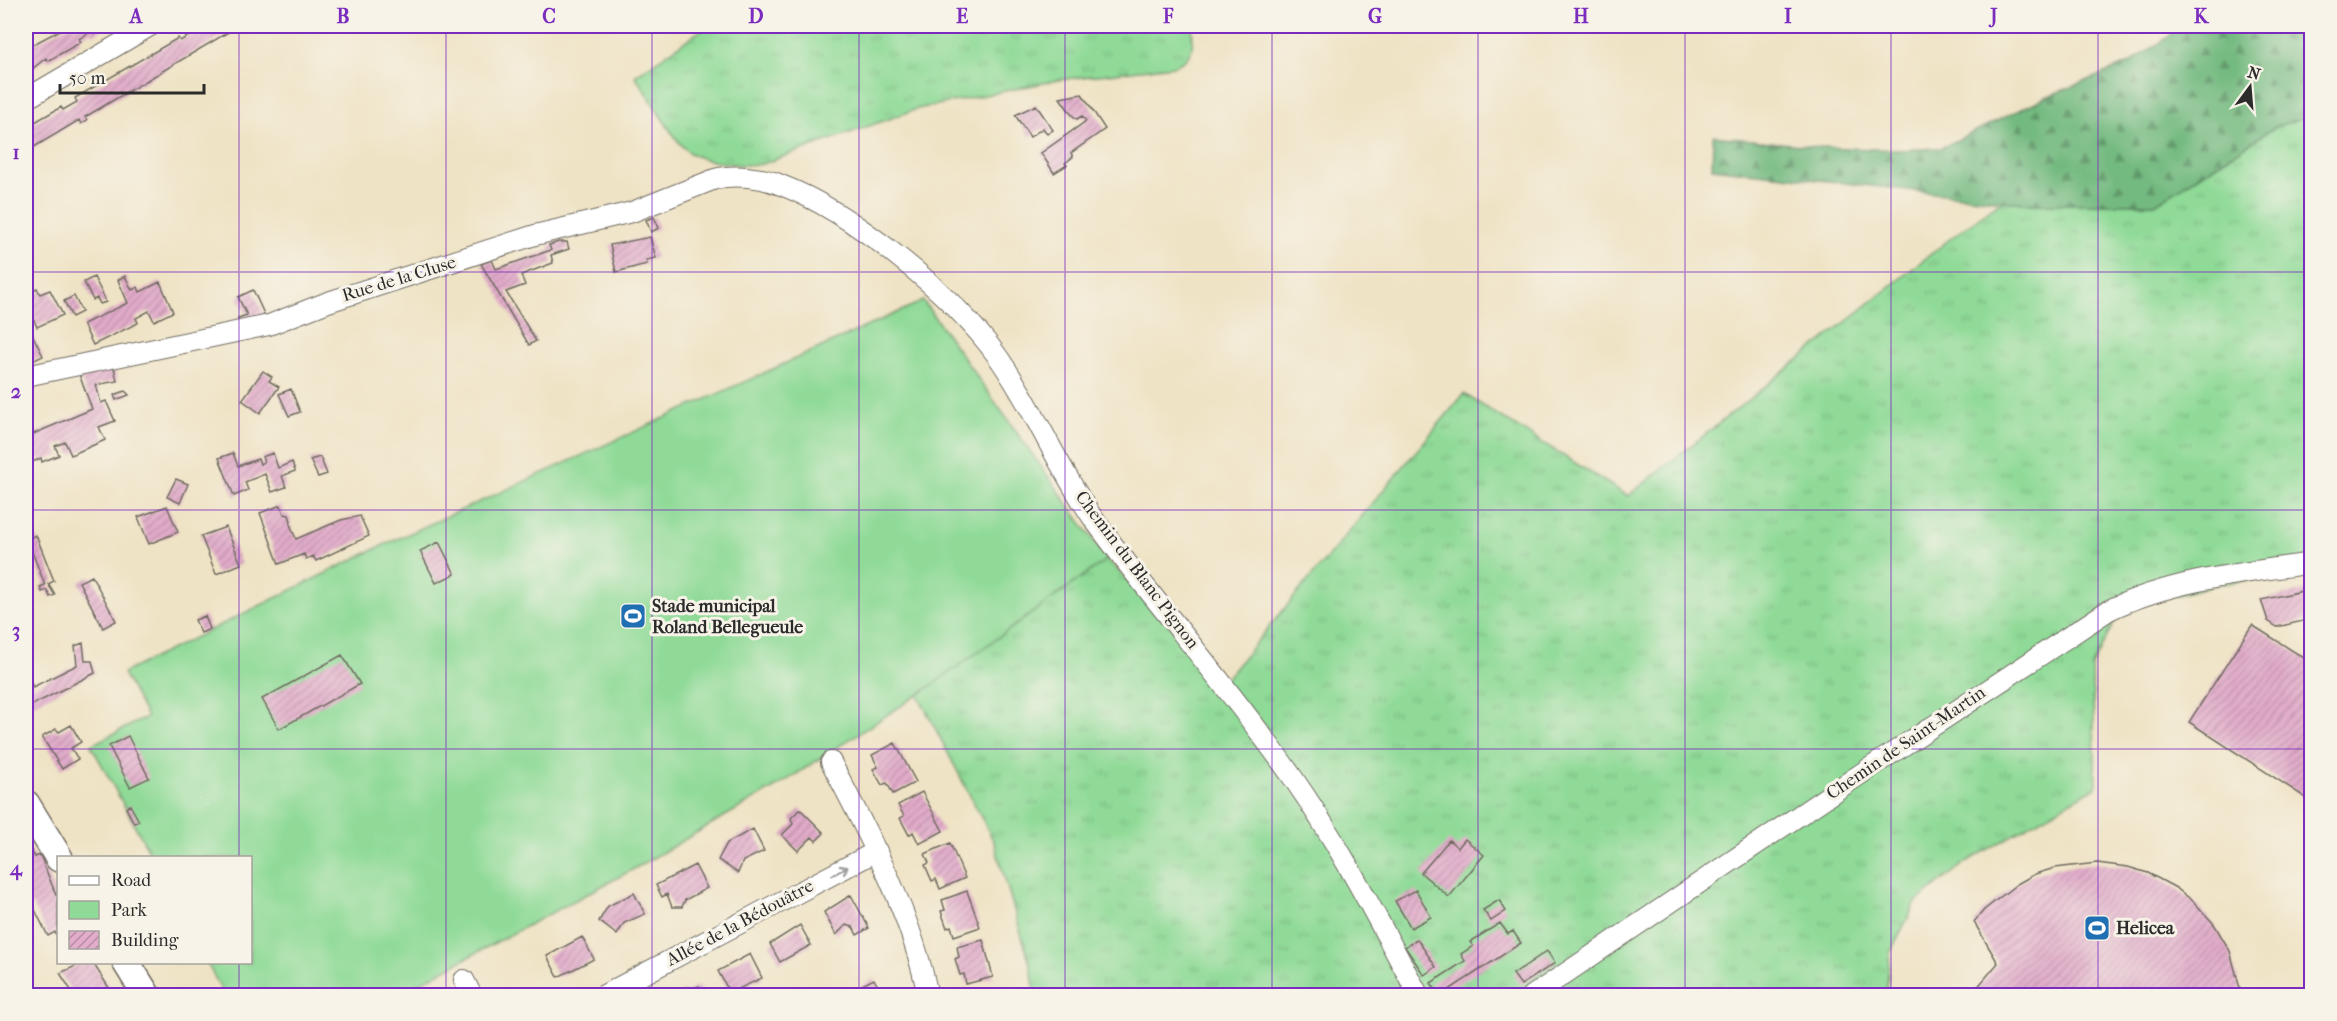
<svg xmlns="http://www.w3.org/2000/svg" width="2337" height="1021" viewBox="0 0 2337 1021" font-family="'IM FELL French Canon',serif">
<defs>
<pattern id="grass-tufts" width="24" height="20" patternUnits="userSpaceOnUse" patternTransform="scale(1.5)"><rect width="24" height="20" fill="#8fda97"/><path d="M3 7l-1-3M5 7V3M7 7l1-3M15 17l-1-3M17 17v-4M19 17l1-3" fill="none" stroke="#7cbb82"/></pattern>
<pattern id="forest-firs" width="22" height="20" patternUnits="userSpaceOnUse" patternTransform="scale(1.5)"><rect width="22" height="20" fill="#73ba80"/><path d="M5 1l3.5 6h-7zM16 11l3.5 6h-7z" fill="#5f9769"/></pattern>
<pattern id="building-hatch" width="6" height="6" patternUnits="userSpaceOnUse" patternTransform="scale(1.5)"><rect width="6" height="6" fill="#e2acca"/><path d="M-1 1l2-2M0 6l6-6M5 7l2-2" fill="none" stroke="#b78ca4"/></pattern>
</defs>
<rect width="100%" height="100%" fill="#f7f3e8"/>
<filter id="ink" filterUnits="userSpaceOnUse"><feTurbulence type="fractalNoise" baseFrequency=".0167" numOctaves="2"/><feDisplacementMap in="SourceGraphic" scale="12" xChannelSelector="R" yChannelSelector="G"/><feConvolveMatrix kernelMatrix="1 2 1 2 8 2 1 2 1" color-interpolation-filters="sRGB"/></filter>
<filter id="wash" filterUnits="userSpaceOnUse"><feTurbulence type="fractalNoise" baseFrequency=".008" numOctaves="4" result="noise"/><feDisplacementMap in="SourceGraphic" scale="24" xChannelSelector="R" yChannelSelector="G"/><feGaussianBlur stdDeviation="1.35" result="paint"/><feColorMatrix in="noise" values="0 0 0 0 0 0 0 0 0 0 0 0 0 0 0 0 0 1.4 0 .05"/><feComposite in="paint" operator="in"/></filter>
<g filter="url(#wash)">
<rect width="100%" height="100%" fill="#efe3c5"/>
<path fill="url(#grass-tufts)" stroke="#5d8261" stroke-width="1.5" d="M707,26h485c2,19 2,33 -19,40l-115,14 -141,29 -155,55c-17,3 -65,-2 -77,-15 -17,-17 -35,-52 -50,-73z
M2301,118l10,7v446l-97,14 -69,19 -29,15 -24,47 4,121 -130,75 -50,40 -26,51 -4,42h-851l-4,-28 -37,-125 -76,-147 189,-136 74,78 38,50 245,-293 164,102 328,-262 47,-34 29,4h123l120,-77z"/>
<path fill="url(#forest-firs)" stroke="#4f7256" stroke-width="1.5" d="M2184,26h125l3,2 -1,97 -10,-7 -26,9 -120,77h-123l-320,-36 1,-32 107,11 80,3 41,-2 105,-51 84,-34z"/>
<path fill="#8fda97" stroke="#5d8261" stroke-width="1.5" d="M923,301l184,258 -189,136 -137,89 -149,86 -235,125h-173l-17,-32 43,-1v-104l-98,-1 -61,-112 56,-28 -24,-44 252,-124z"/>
<g id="blocks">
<path fill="url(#building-hatch)" d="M68,26h41l-15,8 -2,-3 -7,4 -6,4 2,3 -33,19 -2,-3 -20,16v-26z
M198,26l39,1 -152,90 2,3 -6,4 -2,-4 -53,32v-25l35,-20 2,3 14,-8 -2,-4 103,-60 2,3 14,-8 -3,-4z
M1082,94l23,35 -34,24 2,4 -8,6 2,2 -13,8 -13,-20 45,-32 -4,-5 -5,3 -5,-4 -12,-17z
M1036,105l17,25 -6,4 -4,-6 -13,9 -15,-22z
M654,217l5,11 -8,4 -5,-12z
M650,237l6,21 -10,2 1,4 -31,8 -6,-27z
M559,242h8l2,7 -18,6 2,8 -32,12 4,10 -19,7 30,49 -7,4 -48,-81 11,-4 4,9 55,-19 -2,-5z
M125,276l7,14 6,-3 2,5 20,-10 13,30 -19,9 -5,-10 -13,7 2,5 -45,22 -10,-21 45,-21 -10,-23z
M94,277l9,18 3,7 -6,2 -3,-6 -4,2 -9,-18z
M37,288l3,6 10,-4 13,25 -26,12 -11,-24v-9z
M253,290l12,26 -25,6 -2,-4 9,-3 -9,-18z
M74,296l8,16 -10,5 -8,-16z
M32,334l11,22 -17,8v-27z
M114,367l3,14 -21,4 5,18 5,-2 9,20 -16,6 6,13 -34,15 -6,-13 -10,4 4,9 -17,7 -1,-4 -15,7v-28l66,-28 -13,-35z
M263,371l9,6 -3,4 10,6 -19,26 -18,-13z
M291,389l9,23 -11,4 -10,-22z
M125,391l4,4 -13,5 -2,-5z
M233,453l5,13 20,-7 2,5 4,-2 -2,-5 11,-4 5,15 14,-6 3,9 -13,5 4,11 -14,5 -7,-18 -20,8 3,8 -14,6 -15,-38z
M320,457l7,17 -9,3 -8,-17z
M176,479l12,5 -8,19 -13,-6z
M281,505l3,9 5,1 2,6 -1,3 6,15 45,-19 19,-4 9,20 -53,25 -3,-5 -7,3 -2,-5 -25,10 -19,-51z
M167,506l11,26 -29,12 -11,-27z
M226,527l15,37 -25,10 -15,-38z
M36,535l18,46 -6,3 7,11 -5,2 -3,-7 -5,2 -2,-5 5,-2 -18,-46z
M439,542l16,32 -19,9 -16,-32z
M92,576l24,45 -13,7 -24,-46z
M2312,589v30l-35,8 -9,-6 -7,-21z
M205,616l5,13 -9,4 -6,-13z
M2252,625l60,38v127l-6,8 -117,-76z
M83,643l2,18h7l3,12 -65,33 2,5 -6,3v-32l4,-2 3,7 44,-22 -2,-19z
M342,655l18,29 -81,45 -17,-30z
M71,725l10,17 -10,6 7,11 -16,10 -20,-32 14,-8 3,3z
M128,736l21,42 -19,9 -21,-41z
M895,743l21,39 -23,12 -6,-11 -5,2 -9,-16 5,-2 -6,-12z
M922,792l21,39 -24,13 -6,-12 -4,3 -9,-17 4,-2 -6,-11z
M130,805l9,16 -5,2 -8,-15z
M800,809l24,24 -8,8 -4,-4 -14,14 -16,-16 11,-11 -2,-6z
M753,829l11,22 -21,10 -5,12 -20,-13 9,-17z
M1465,839l19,16 -35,42 -28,-24 28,-33 9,8z
M26,843l9,14 5,-2 16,40 2,-1v40l-2,1 -1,-3 -7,4 -16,-32 -6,3v-11l2,-1 -2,-7z
M950,843l15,35 -25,11 -4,-10 -4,2 -7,-16 4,-2 -4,-9z
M2097,863l31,4 20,6 28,15 17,13 21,23 16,27 12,45h-272l28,-33 -24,-41 10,-12 33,-26 18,-10 20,-6z
M695,865l12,23 -22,12 -3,7h-10l-5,-13 -5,3 -6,-12z
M1416,890l15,27 -20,11 -16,-27z
M967,891l13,36 -26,9 -3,-10 -4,2 -6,-17 4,-1 -3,-10z
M634,893l11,21 -21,9 -7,12 -18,-14 9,-15z
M851,895l18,33 -12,7 -4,-8 -7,-2 -10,10 -12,-23z
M1499,900l7,11 -15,10 -8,-11z
M1500,923l8,11 5,-3 8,12 -81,53 -9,-13 34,-22 -4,-7 12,-8 -3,-4z
M800,925l11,20 -31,17 -10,-18z
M582,937l12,22 -36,18 -11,-21z
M1417,939l19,28 -12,8 -19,-28z
M983,940l10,37 -27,7 -2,-10 -4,1 -5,-16 4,-2 -2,-10z
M1547,951l8,12 -34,22 -8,-11z
M750,954l12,24 -32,15 -12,-22z
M74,963h19l20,31 -39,1 -14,-22 16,-7z
M874,979l9,17h-33l11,-7 1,-4z
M699,986l5,10h-28l7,-5 1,2z"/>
</g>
</g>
<g filter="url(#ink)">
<use href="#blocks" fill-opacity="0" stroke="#706b61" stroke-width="1.5"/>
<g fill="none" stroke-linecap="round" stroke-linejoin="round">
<defs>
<path id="street" d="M26,99l124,-73
M26,376l243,-51 59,-23 207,-67 97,-23 83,-33c19,-5 47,-2 66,6 71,27 173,110 217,172 37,52 60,112 97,164 64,87 136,168 198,257 48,69 86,144 126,218
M831,762c39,76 80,149 97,234
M464,980l8,16
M602,996l275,-145
M1532,996l333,-225 244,-161c63,-30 134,-37 203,-47"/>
<path id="secondary" d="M26,804l33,54
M126,962l21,34"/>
</defs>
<use href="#street" stroke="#706b61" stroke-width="22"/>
<use href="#secondary" stroke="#706b61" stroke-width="30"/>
<use href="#street" stroke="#fff" stroke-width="20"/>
<use href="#secondary" stroke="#fff" stroke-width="27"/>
</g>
<defs><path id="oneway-shaft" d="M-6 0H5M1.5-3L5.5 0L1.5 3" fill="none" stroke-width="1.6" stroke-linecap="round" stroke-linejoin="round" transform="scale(1.5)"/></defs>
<use stroke="#a0a0a0" href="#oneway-shaft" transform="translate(840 871) rotate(-28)"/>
</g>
<path fill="none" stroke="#7b2cbf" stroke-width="1.5" stroke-opacity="0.55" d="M239,26v832M446,26v970M652,26v970M859,26v970M1065,26v970M1272,26v970M1478,26v970M1685,26v970M1891,26v970M2098,26v970M26,272h2286M26,510h2286M26,749h2286M239,962v34"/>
<defs>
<symbol id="stadium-square" viewBox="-11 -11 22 22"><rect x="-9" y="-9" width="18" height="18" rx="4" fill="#1f6fb2" stroke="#f7f3e8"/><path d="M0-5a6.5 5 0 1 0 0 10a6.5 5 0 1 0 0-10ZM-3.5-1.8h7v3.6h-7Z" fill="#fff"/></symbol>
</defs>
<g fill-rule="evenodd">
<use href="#stadium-square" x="618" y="601" width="30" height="30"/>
<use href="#stadium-square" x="2082" y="913" width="30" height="30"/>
</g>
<g text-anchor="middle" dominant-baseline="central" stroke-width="6" stroke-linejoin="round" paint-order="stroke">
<g font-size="18" fill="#2b2b2b" stroke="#f7f3e8">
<text transform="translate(399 279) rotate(-17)">Rue de la Cluse</text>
<text transform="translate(1137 570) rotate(53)">Chemin du Blanc Pignon</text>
<text transform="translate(1906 743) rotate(-34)">Chemin de Saint-Martin</text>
<text transform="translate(740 923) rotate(-28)">Allée de la Bédouâtre</text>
</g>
<g font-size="18" font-weight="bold" fill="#2b2b2b" stroke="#f7f3e8" text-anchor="start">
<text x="652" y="606">Stade municipal<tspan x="652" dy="21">Roland Bellegueule</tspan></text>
<text x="2116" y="928">Helicea</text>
</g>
</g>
<rect width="2337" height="1021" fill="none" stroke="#f7f3e8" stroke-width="66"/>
<rect x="57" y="856" width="195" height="108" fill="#f7f3e8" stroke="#a5a39c" stroke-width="1.5"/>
<rect x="69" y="876" width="30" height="9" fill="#ffffff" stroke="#a5a39c" stroke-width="1.5"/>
<text x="111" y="886" font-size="18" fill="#2b2b2b">Road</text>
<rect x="69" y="901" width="30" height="18" fill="#8fda97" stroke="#a5a39c" stroke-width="1.5"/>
<text x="111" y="916" font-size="18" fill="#2b2b2b">Park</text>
<rect x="69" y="931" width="30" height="18" fill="url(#building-hatch)" stroke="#a5a39c" stroke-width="1.5"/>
<text x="111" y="946" font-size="18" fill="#2b2b2b">Building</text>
<g transform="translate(2250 87) rotate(16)" stroke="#f7f3e8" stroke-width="4.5" paint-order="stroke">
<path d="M0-4.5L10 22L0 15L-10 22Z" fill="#2b2b2b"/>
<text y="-9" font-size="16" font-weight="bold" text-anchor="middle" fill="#2b2b2b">N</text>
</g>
<path d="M60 84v9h144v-9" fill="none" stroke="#2b2b2b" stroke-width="3"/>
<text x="69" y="84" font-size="18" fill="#2b2b2b" stroke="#f7f3e8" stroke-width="4.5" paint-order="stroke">50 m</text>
<rect x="33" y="33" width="2271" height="955" fill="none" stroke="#7b2cbf" stroke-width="2"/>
<g font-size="20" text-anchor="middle" font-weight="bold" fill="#7b2cbf">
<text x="136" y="23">A</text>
<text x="343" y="23">B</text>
<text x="549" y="23">C</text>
<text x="756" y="23">D</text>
<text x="962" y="23">E</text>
<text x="1168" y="23">F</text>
<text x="1375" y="23">G</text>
<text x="1581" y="23">H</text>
<text x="1788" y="23">I</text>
<text x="1994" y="23">J</text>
<text x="2201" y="23">K</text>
<text x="16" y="159">1</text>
<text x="16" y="398">2</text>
<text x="16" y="637">3</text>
<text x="16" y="875">4</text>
</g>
</svg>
